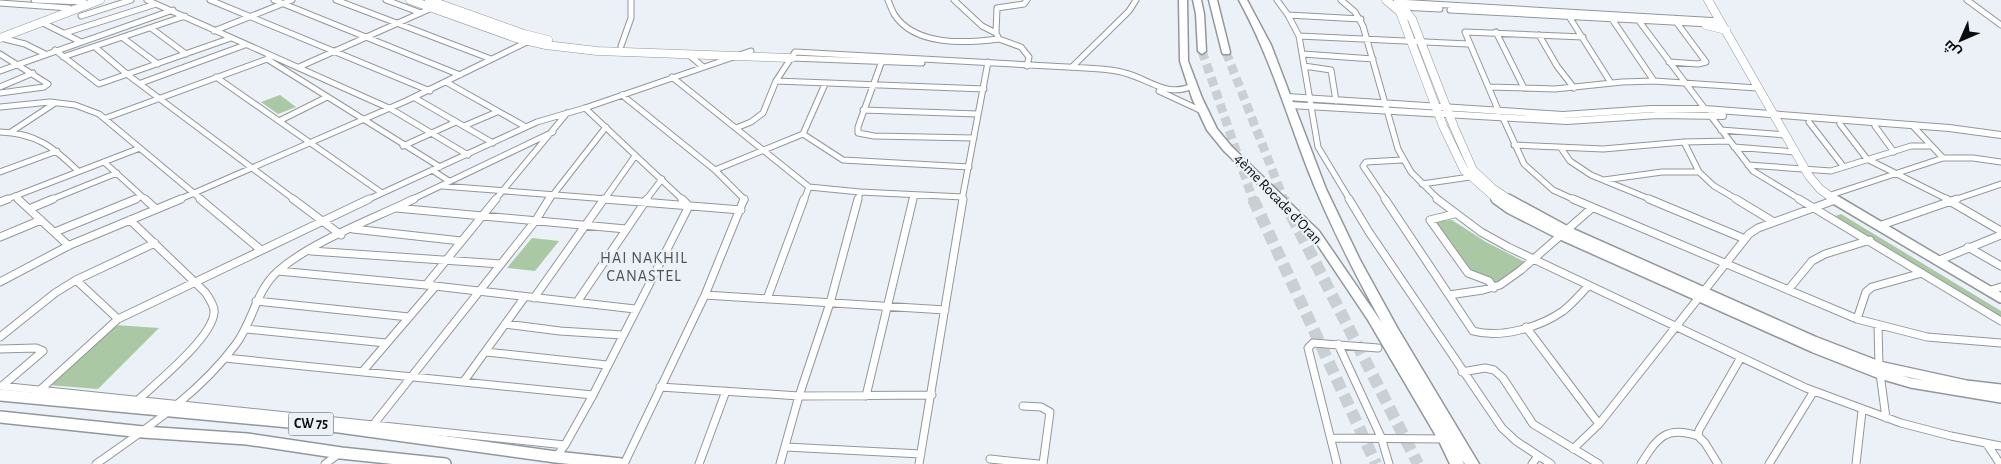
<svg xmlns="http://www.w3.org/2000/svg" width="2001" height="464" viewBox="0 0 2001 464" font-family="'Alegreya Sans',Cairo,sans-serif">
<rect width="100%" height="100%" fill="#ebf1f6"/>
<path fill="#aac8a4" d="M280,95l16,12 -18,7 -17,-12z
M1841,214l160,97v5l-166,-100z
M1452,220l34,22 39,20 -25,19 -8,3 -19,-8 -39,-54z
M532,238l27,3 -24,30 -28,-3z
M115,325l44,3 -61,61 -50,-4z"/>
<g fill="none" stroke-linecap="round" stroke-linejoin="round">
<path stroke="#c9cfd3" stroke-width="9" stroke-dasharray="9 5" stroke-linecap="butt" d="M1202,51l51,149
M1226,52l58,148"/>
<path stroke="#c9cfd3" stroke-width="12" stroke-dasharray="12 6" stroke-linecap="butt" d="M1253,199l123,265
M1283,199l135,265"/>
<defs>
<path id="minor-far1" d="M34,0l50,2
M147,0l244,109 77,46
M210,0l220,91
M274,0l186,75
M336,0l155,59
M386,0l35,13
M888,0c2,5 4,10 6,14 21,33 73,29 105,25
M954,0l28,26 14,7
M1027,0l-3,4 -27,4 -1,25 3,6 22,8 8,10 -2,9
M1277,0l11,15 11,21 19,111 32,53
M1341,0l14,12 8,14 35,123 13,23 28,28
M1967,0l34,25
M1397,2l323,19
M0,3l69,5
M1400,7l40,2
M1450,10l260,14
M1288,15l73,4
M1568,15l43,68
M81,16l50,-16
M1612,19l42,62
M1639,21l66,88
M41,22l40,20
M151,28l35,26
M214,31l78,-31
M1496,32l28,56
M65,33l91,-29
M1539,35l18,31 17,22
M1299,36l169,8
M1,38l24,6 20,10
M123,38l35,26
M621,46l10,-28v-18
M95,47l33,28 167,125
M55,50l44,34 132,-46
M0,54l48,30 -4,3 -44,6
M688,54l14,12
M1303,54l70,5
M63,57l122,-41
M791,58l131,5
M883,58l-25,69v6l16,3 100,2
M267,59l173,108
M1669,62l29,2 8,-2 -29,-39
M1304,66l27,4 5,31
M299,67l135,-60
M1072,67l57,-56 7,-11
M0,71l173,-61
M216,77l166,116
M672,77l137,110 51,5 103,5
M776,81l208,8
M446,82l80,45
M141,83l104,-38
M825,84l-22,50 40,26 126,7
M0,87l33,-14
M1489,87l66,2 67,-7 32,-1 103,7
M1159,91l43,20
M622,95l93,75 30,30
M415,98l78,45
M0,107l50,-5 25,3 24,9 103,86
M585,108l98,92
M863,110l115,4
M1499,112l-34,-80 118,5
M1710,115l43,56 48,29
M106,118l164,-60
M1503,118l21,46 29,26 22,10
M279,121l48,-24
M1809,122l34,44
M1840,124l27,35 82,41
M1912,125l31,33
M464,126l33,-14
M1875,126l19,26
M736,128l15,-6 12,-9 13,-32 19,-29 291,16c13,1 26,1 39,5 24,6 42,25 67,13
M1721,130l64,5
M0,132c36,1 53,15 78,39
M11,132l44,-29
M1684,142l15,30 15,14 24,14
M1514,145l89,4 81,-7 45,-1
M403,146l53,-24
M1734,147l61,5
M1561,148l9,13 21,14 61,25
M104,162l42,38
M1748,165l83,6 80,-25h20
M432,170l17,11
M715,170l88,-36
M0,172l57,-21
M1604,180l58,-8h37
M1422,184l48,-7
M442,186l178,14
M15,196l5,4
M1828,196l115,-38h30l28,4
M5,200l135,-52
M50,200l67,-27
M133,200l8,-3
M178,200l228,-99 125,-61
M367,200l170,-78 48,-14 166,-57
M411,200l142,-68
M495,200l72,-87
M549,200l57,-73
M604,200l31,-44
M646,200l16,-21
M804,200l5,-13
M858,200l2,-8
M913,200l1,-5
M962,200l26,-138
M1386,200l-23,-34 3,-4 36,-2
M1954,200l47,-16"/>
<path id="minor" d="M18,199l51,47
M145,199l11,10
M200,199l61,51
M293,199l48,36
M604,199l137,11
M1349,199l20,33 133,196 14,13 35,23
M1385,199l88,132c28,8 67,-4 90,-20 9,-7 17,-16 25,-25
M1437,199l44,33 27,15 298,141 95,35 50,13 50,10
M1573,199l284,120 70,18 74,6
M1649,199l96,40
M1736,199l38,23
M1799,199l202,122
M1946,199l55,32
M0,202l8,-3
M396,208l230,21
M29,209l24,-10
M1454,214l-24,6 38,53 21,8 5,7
M130,220l75,72c4,6 10,14 9,21 -2,25 -58,70 -76,87
M1879,226l78,-27
M353,229l108,12
M55,232l81,-33
M0,237l41,-17
M1968,247l33,19
M311,251l190,13
M1937,261l64,-26
M278,271l148,14 209,24
M76,280l42,39
M0,282l70,-37 111,-46
M426,285l70,-86
M1788,290l24,-29 13,-7 45,-14
M1988,291l13,-4
M705,295l240,15
M1449,295l34,-5 17,-5 21,-15 71,-62
M534,298l70,-99
M767,299l37,-100
M256,301l153,16
M577,302l70,-103
M1857,319l9,-27 6,-5 50,-14
M505,324l55,7 62,4
M1878,326l1,40 7,52
M1526,327l73,97
M246,329l140,14
M0,337l55,-44 21,-13 79,-37
M1338,344l43,93 8,27
M0,349l36,-1 7,3 -41,35
M486,352l121,13
M225,358l368,37
M363,371l71,-83
M1462,372l23,-4 9,2 9,8 30,46 66,40
M464,381l60,-83
M0,386l565,59
M660,387l139,9 133,-1
M40,390l78,-71 251,-120
M866,396l47,-197
M1023,406l18,1 9,5 -7,52
M373,425l163,-205 13,-21
M1331,438l114,1
M1987,444l13,20
M786,447l135,7
M1573,449l26,-25 150,-190 9,-6 77,-28
M556,457l9,-12 28,-50 96,-189 -7,-7
M990,459l48,5
M96,464c50,-35 104,-71 140,-120 17,-23 20,-53 41,-72 33,-30 96,-53 137,-73
M325,464l15,-11
M624,464l81,-169 39,-96
M699,464l27,-73
M780,464l19,-68 31,-93 28,-104
M919,464l44,-265
M1337,464l-29,-116 5,-5 65,5
M1532,464l6,-8
M1641,464c16,-26 25,-39 57,-28
M1718,464l-13,-21 -7,-7 1,-6 41,-71
M1769,464l45,-73
M1856,464l6,-53"/>
<path id="tertiary" d="M1287,97l276,18 88,-6h54l244,19 52,7
M1290,105l277,16 91,-6 65,1"/>
<path id="secondary-far1" d="M410,0l106,38 30,7 51,6 194,7
M429,0l95,34 24,6
M1386,0l14,12 43,114 21,44 34,30
M1708,0l101,176 11,13 15,11
M1398,2l14,17 42,108 19,43 19,18 18,12
M1706,25l20,5
M0,38l100,-38"/>
<path id="secondary" d="M1496,199l14,10 51,26 253,113 66,26 31,9 90,15
M1508,199l59,32 247,110 65,25 87,19 35,4
M1834,199l167,99"/>
<path id="primary" d="M0,395l332,31 224,31 65,7
M0,417l143,15 104,7 94,14 104,11"/>
<path id="motorway" d="M1179,0h8l1,61 14,37 15,31 15,18 87,84 63,92c-28,-51 -55,-103 -76,-158 -21,-56 -38,-112 -67,-165h8l24,45 55,144 34,71 38,69 81,135h-14l-3,-4 2,4h-14l-11,-23 -71,-121 -57,-85 -87,-84 -17,-21 -15,-32 -12,-37z
M1193,0h8l3,14 2,37 -4,3 -4,-3 -2,-37z
M1209,0h8l13,52 -1,2h-6l-1,-2z"/>
</defs>
<use href="#minor-far1" stroke="#92979c" stroke-width="7"/>
<use href="#minor" stroke="#92979c" stroke-width="9"/>
<use href="#tertiary" stroke="#92979c" stroke-width="8"/>
<use href="#secondary-far1" stroke="#92979c" stroke-width="9"/>
<use href="#secondary" stroke="#92979c" stroke-width="12"/>
<use href="#primary" stroke="#92979c" stroke-width="14"/>
<use href="#motorway" stroke="#92979c" stroke-width="3"/>
<use href="#minor-far1" stroke="#fff" stroke-width="5"/>
<use href="#minor" stroke="#fff" stroke-width="7"/>
<use href="#tertiary" stroke="#fff" stroke-width="6"/>
<use href="#secondary-far1" stroke="#fff" stroke-width="8"/>
<use href="#secondary" stroke="#fff" stroke-width="9"/>
<use href="#primary" stroke="#fff" stroke-width="11"/>
<use href="#motorway" fill="#fff" fill-rule="evenodd"/>
</g>
<g text-anchor="middle" dominant-baseline="central" stroke-width="4.5" stroke-linejoin="round" paint-order="stroke">
<rect fill="#ebf1f6" stroke="#4e5153" stroke-width="1" x="288.5" y="412.5" width="45" height="23" rx="4"/>
<g font-size="14" font-weight="bold" fill="#0a0c0d">
<text x="311" y="424">CW 75</text>
</g>
<g font-size="15" fill="#0a0c0d" stroke="#ebf1f6">
<text transform="translate(1278 199) rotate(46)">4ème Rocade d'Oran</text>
</g>
<g font-size="16" letter-spacing="1" fill="#4d5256" stroke="#ebf1f6">
<text x="644" y="258">HAI NAKHIL<tspan x="644" dy="18">CANASTEL</tspan></text>
</g>
</g>
<g transform="translate(1961 40) rotate(225)" stroke="#ebf1f6" stroke-width="4" paint-order="stroke">
<path d="M0-4L9 19L0 12L-9 19Z" fill="#0a0c0d"/>
<text y="-8" font-size="14" font-weight="bold" text-anchor="middle" fill="#0a0c0d">ش</text>
</g>
</svg>
